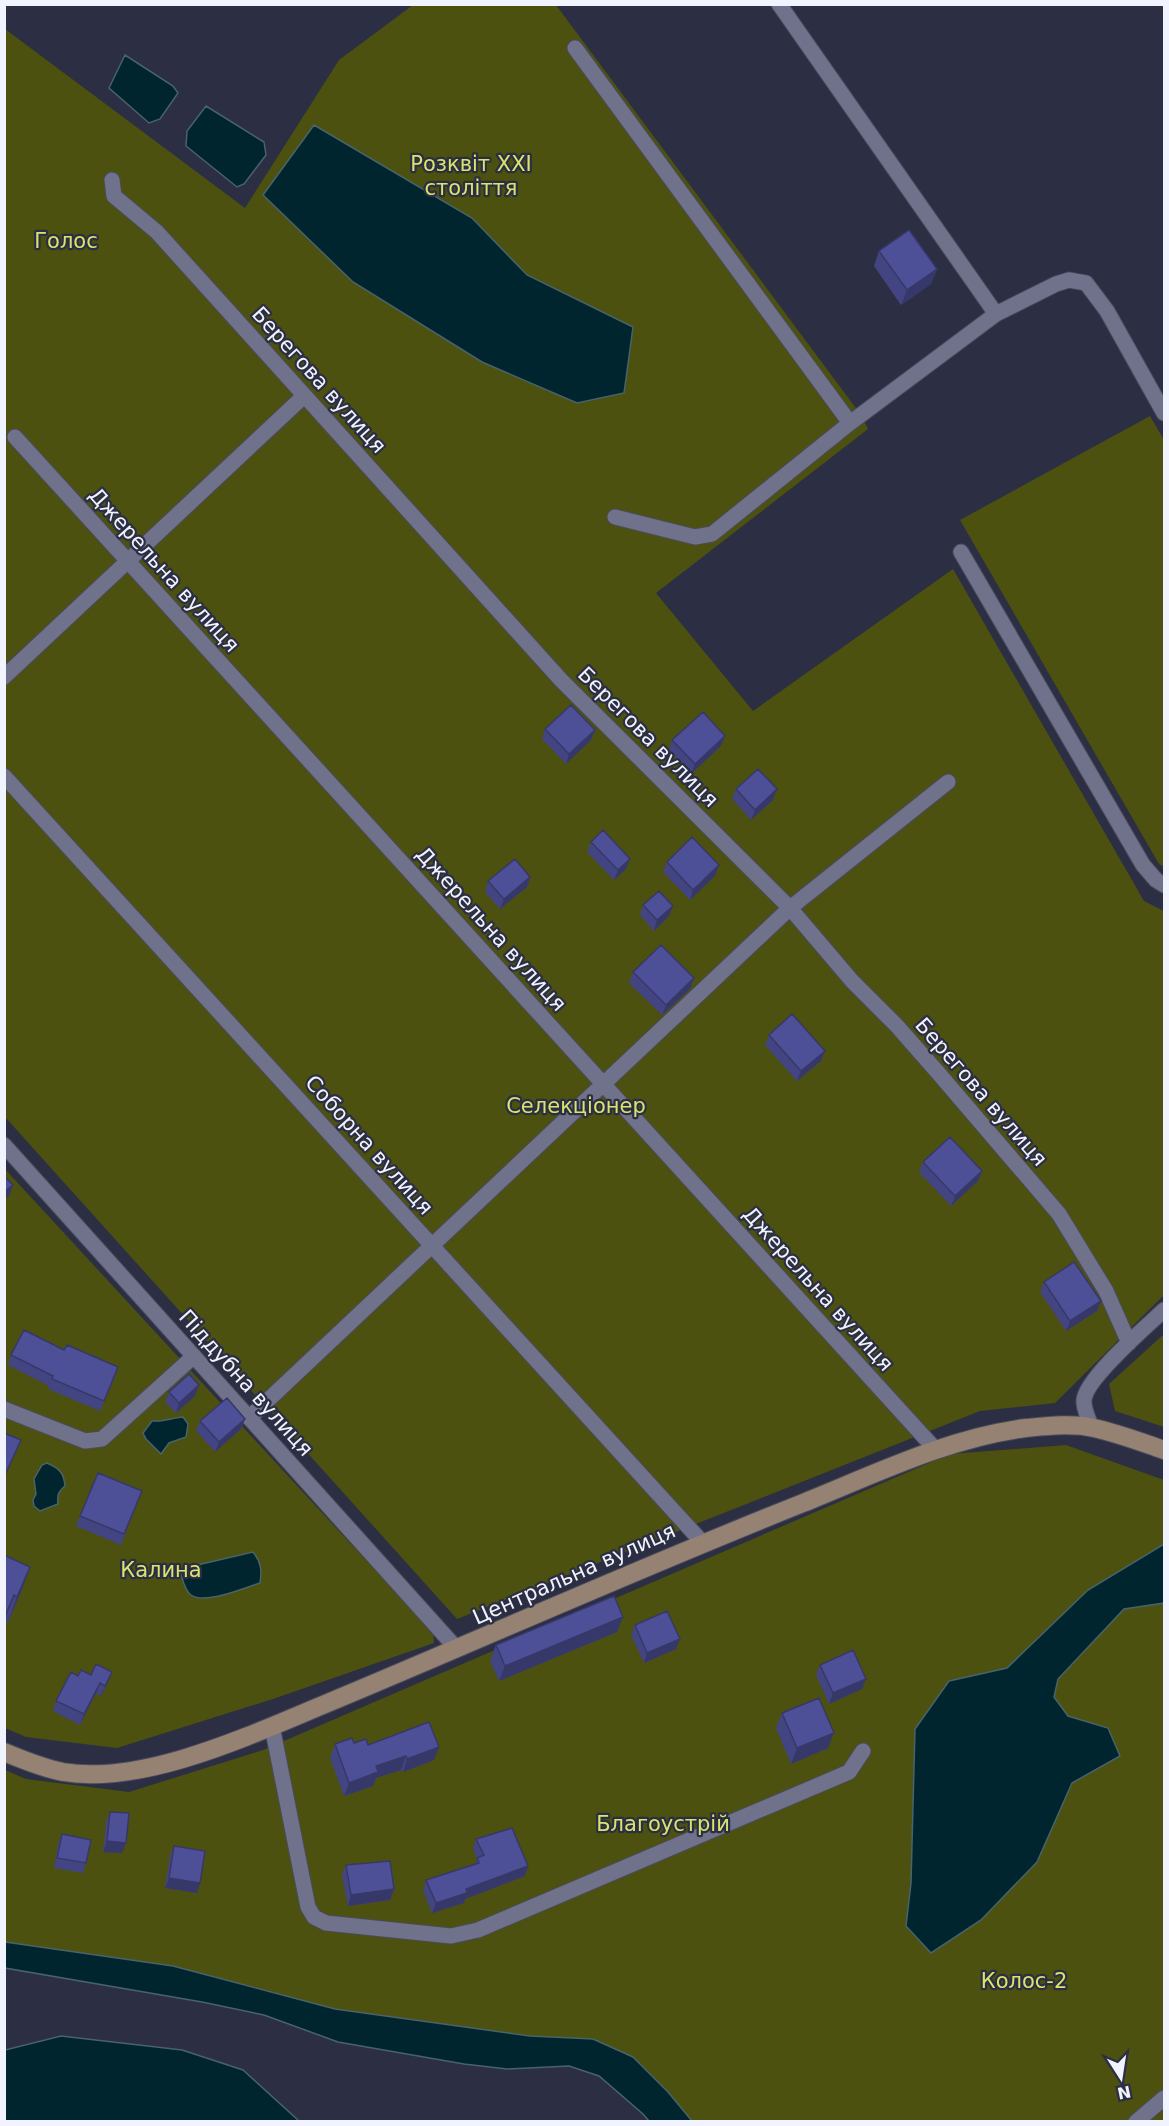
<svg xmlns="http://www.w3.org/2000/svg" width="1169" height="2126" viewBox="0 0 1169 2126" font-family="'DejaVu Sans',sans-serif">
<rect width="100%" height="100%" fill="#2c2e43"/>
<path fill="#4c5110" d="M413,5h143l305,410 7,14 -212,164 97,118 200,-142 191,332 20,10v384l-109,108 -75,8 -523,208 -452,-502v-1088l240,179 94,-148z
M1150,416l14,24v427l-5,-3 -199,-344z
M4,1168l429,465 1,10 -161,56 -156,49 -91,-11 -21,-9z
M1164,1334v93l-49,-16 -6,-27z
M1066,1445l98,35v641h-472l-24,-29 -75,-53 -63,-3 -195,-27 -162,-43 -168,-24v-172l21,9 103,13 134,-42 687,-296z"/>
<path fill="#00252e" stroke="#48636c" stroke-width="1.5" d="M125,55l48,31 5,7 -18,26 -11,4 -40,-35z
M206,106l58,36 2,13 -22,29 -7,3 -51,-41 1,-15z
M314,125l158,93 55,57 106,52 -9,66 -47,10 -95,-41 -129,-80 -90,-87z
M183,1417l5,7 -2,13 -17,6 -8,11 -15,-15 -3,-6 9,-12c11,1 19,-3 31,-4z
M47,1463c12,5 17,10 18,23 -7,6 -8,9 -7,18l-18,7 -6,-5 -1,-6 3,-6 -2,-15 8,-14z
M1164,1544v59l-40,6 -66,70 -4,18 14,19 40,12 12,28 -48,27 -35,79 -56,58 -50,33 -25,-27 5,-43 4,-154 34,-48 58,-13 81,-78z
M253,1552c8,10 9,18 7,31 -16,5 -55,22 -69,12 -6,-4 -8,-14 -10,-21l8,-7z
M5,1942l168,24 162,43 195,27 63,3 40,18 35,35 24,29h-43l-6,-7 -44,-38 -30,-10 -62,3 -43,-5 -126,-22 -74,-27 -62,-13 -197,-34z
M61,2036l121,14 61,20 56,51h-294v-71z"/>
<g fill="none" stroke-linecap="round" stroke-linejoin="round">
<defs>
<path id="street" d="M779,4l217,310
M575,48l275,375 -138,111 -17,3 -80,-20
M112,180l2,16 43,36 404,448 229,228 62,73 45,45 43,49 119,139 47,77 23,52
M850,423l146,-109 60,-30 13,-4 17,3 21,28 57,102
M15,437l921,1013
M961,552l182,313 13,15 8,5
M4,677l300,-281
M4,776l698,766
M4,1145l453,504
M4,1409l81,32 17,-2 92,-83
M249,1418l541,-510 158,-126
M1091,1427c-2,-8 -8,-19 -7,-27 2,-22 62,-73 80,-90
M272,1726l36,181 6,10 12,6 125,13 27,-6 371,-158 14,-21
M1136,2122l28,-24"/>
<path id="secondary" d="M4,1752c19,8 39,16 59,20 81,14 192,-39 267,-70 158,-66 314,-136 473,-199 72,-29 145,-65 223,-75 21,-2 47,-5 68,0 23,5 47,14 70,22"/>
</defs>
<use href="#street" stroke="#4a4b5c" stroke-width="17"/>
<use href="#secondary" stroke="#4a4b5c" stroke-width="20"/>
<use href="#street" stroke="#70728b" stroke-width="15"/>
<use href="#secondary" stroke="#958272" stroke-width="18"/>
</g>
<path fill="#434582" d="M879,251l58,18 -6,15 -30,21 -27,-39z
M545,729l50,1 -4,10 -25,24 -24,-25z
M672,740l49,6 -30,28 -22,-24z
M736,789l37,11 -22,20 -19,-21z
M591,842l35,27 -12,11 -27,-28z
M667,862l48,14 -25,24 -27,-28z
M530,877l-3,10 -27,22 -15,-17 3,-11z
M643,905l26,11 -15,15 -14,-16z
M633,972l61,6 -4,11 -28,26 -33,-32z
M769,1035l56,16 -4,10 -24,20 -32,-36z
M923,1162l59,9 -4,10 -27,25 -32,-34z
M1044,1282l53,29 -31,20 -26,-39z
M11,1355l104,22 -15,34 -52,-22 1,-3 -41,-21z
M169,1392l26,4 -19,17 -11,-11z
M245,1419l-4,10 -26,23 -19,-21 4,-10z
M142,1491l-21,54 -45,-19 4,-10z
M4,1555l26,12 -9,25 -13,30 -3,-1 -1,1z
M635,1625l41,24 -32,14 -13,-28z
M617,1632l-118,49 -9,-20 6,-16z
M820,1665l46,14 -4,10 -33,15 -13,-29z
M112,1672l-11,24 -5,-3 -16,32 -27,-14 3,-10 22,-25z
M782,1713l46,35 -37,16 -15,-36z
M354,1743l14,2 66,15 -31,12 -2,-2 -25,8 -3,8 -29,10 -14,-38 5,-14z
M110,1812l12,41 -19,-1 3,-30z
M62,1834l24,29 -3,10 -29,-5 4,-24z
M476,1839l52,27 -3,10 -60,23 -1,4 -32,10 -9,-23 3,-10 49,-16 2,-5 -4,-10z
M174,1846l23,47 -32,-5 5,-32z
M346,1865l48,24 -4,11 -42,6 -6,-31z"/>
<path fill="#37386a" d="M937,269l-6,15 -30,21 6,-15z
M595,730l-4,10 -25,24 3,-10z
M725,736l-4,10 -30,28 4,-10z
M777,789l-4,11 -22,20 4,-10z
M630,859l-4,10 -12,11 4,-10z
M719,865l-4,11 -25,24 3,-10z
M530,877l-3,10 -27,22 4,-10z
M673,906l-4,10 -15,15 3,-11z
M694,978l-4,11 -28,26 4,-10z
M825,1051l-4,10 -24,20 4,-10z
M982,1171l-4,10 -27,25 4,-10z
M13,1185l-4,11 -5,3v-7z
M1101,1301l-4,10 -31,20 4,-10z
M199,1385l-4,11 -19,17 3,-10z
M245,1419l-4,10 -26,23 4,-10z
M30,1567l-9,25 -13,30 9,-25z
M623,1617l-6,15 -118,49 6,-15z
M680,1639l-4,10 -32,14 3,-10z
M112,1672l-4,10 -7,14 4,-10z
M866,1679l-4,10 -33,15 4,-11z
M100,1683l-4,10 -16,32 4,-11z
M834,1733l-6,15 -37,16 6,-16z
M439,1747l-5,13 -31,12 4,-13z
M406,1756l-5,14 -25,8 -3,8 -29,10 5,-13 27,-17z
M107,1841l19,2 -4,10 -19,-1z
M528,1866l-3,10 -60,23 -1,4 -32,10 4,-10 30,-14z
M169,1878l31,5 -3,10 -32,-5z
M394,1889l-4,11 -42,6 3,-11z"/>
<path fill="#4e5097" stroke="#37386a" stroke-width="1.5" d="M909,230l28,39 -30,21 -28,-39z
M571,705l24,25 -26,24 -24,-25z
M703,712l22,24 -30,28 -23,-24z
M758,769l19,20 -22,21 -19,-21z
M603,830l27,29 -12,11 -27,-28z
M692,837l27,28 -26,25 -26,-28z
M515,859l15,18 -26,22 -16,-18z
M659,891l14,15 -16,14 -14,-15z
M661,945l33,33 -28,27 -33,-33z
M792,1014l33,37 -24,20 -32,-36z
M950,1137l32,34 -27,25 -32,-34z
M4,1176l9,9 -9,7z
M1074,1262l27,39 -31,20 -26,-39z
M24,1330l40,20 3,-5 51,22 -14,34 -52,-22 1,-3 -42,-21z
M189,1374l10,11 -20,18 -10,-11z
M227,1398l18,21 -26,23 -19,-21z
M4,1433l17,7 -17,37z
M98,1473l44,18 -18,43 -44,-18z
M4,1555l26,12 -13,30 -3,-2 -10,24z
M614,1596l9,21 -118,49 -9,-21z
M667,1611l13,28 -33,14 -12,-28z
M853,1650l13,29 -33,14 -13,-28z
M96,1664l16,8 -7,14 -5,-3 -16,31 -28,-13 15,-29 7,4 3,-6 10,5z
M819,1698l15,35 -37,15 -15,-35z
M429,1722l10,25 -32,12 -1,-3 -30,10 2,6 -29,11 -14,-39 17,-6 2,5 12,-4 2,6z
M110,1812l19,1 -3,30 -19,-2z
M512,1828l16,38 -62,23 1,4 -31,10 -10,-23 53,-17 -2,-5 7,-3 -8,-16z
M62,1834l29,6 -5,23 -29,-5z
M174,1846l31,5 -5,32 -31,-5z
M390,1861l4,28 -43,6 -5,-30z"/>
<g text-anchor="middle" dominant-baseline="central" stroke-width="4.5" stroke-linejoin="round" paint-order="stroke">
<g font-size="21" fill="#d8e46d" stroke="#2c2e43">
<text x="471" y="164">Розквіт XXI<tspan x="471" dy="24">століття</tspan></text>
<text x="66" y="241">Голос</text>
<text x="576" y="1106">Селекціонер</text>
<text x="161" y="1570">Калина</text>
<text x="663" y="1824">Благоустрій</text>
<text x="1024" y="1981">Колос-2</text>
</g>
<g font-size="21" fill="#f1f3fe" stroke="#2c2e43">
<text transform="translate(319 380) rotate(48)">Берегова вулиця</text>
<text transform="translate(164 570) rotate(48)">Джерельна вулиця</text>
<text transform="translate(648 737) rotate(45)">Берегова вулиця</text>
<text transform="translate(491 929) rotate(48)">Джерельна вулиця</text>
<text transform="translate(981 1092) rotate(49)">Берегова вулиця</text>
<text transform="translate(369 1145) rotate(48)">Соборна вулиця</text>
<text transform="translate(818 1289) rotate(48)">Джерельна вулиця</text>
<text transform="translate(246 1383) rotate(48)">Піддубна вулиця</text>
<text transform="translate(574 1574) rotate(-24)">Центральна вулиця</text>
</g>
</g>
<rect width="1169" height="2126" fill="none" stroke="#f1f3fe" stroke-width="12"/>
<g transform="translate(1121 2078) rotate(168)" stroke="#2c2e43" stroke-width="4.5" paint-order="stroke">
<path d="M0-4.5L10 22L0 15L-10 22Z" fill="#f1f3fe"/>
<text y="-9" font-size="16" font-weight="bold" text-anchor="middle" fill="#f1f3fe">N</text>
</g>
</svg>
